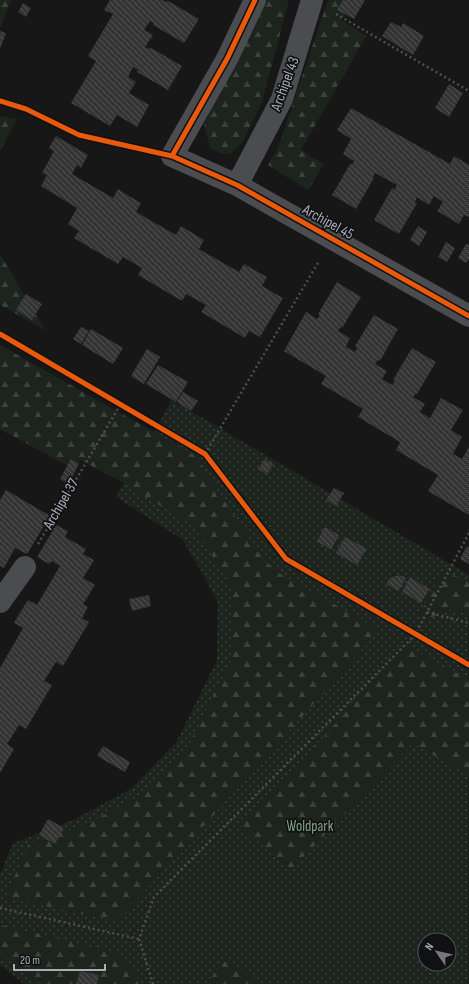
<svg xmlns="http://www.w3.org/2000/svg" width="469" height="984" viewBox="0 0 469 984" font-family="'Sofia Sans Condensed',sans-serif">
<defs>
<pattern id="green-dots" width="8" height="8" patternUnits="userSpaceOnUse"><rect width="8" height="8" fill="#1d241e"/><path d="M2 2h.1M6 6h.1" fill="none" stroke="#3b413d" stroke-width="1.8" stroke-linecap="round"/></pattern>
<pattern id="forest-firs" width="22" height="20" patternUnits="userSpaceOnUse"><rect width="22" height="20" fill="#1d241e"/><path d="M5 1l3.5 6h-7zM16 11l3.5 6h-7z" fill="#3b413d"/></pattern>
<pattern id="building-back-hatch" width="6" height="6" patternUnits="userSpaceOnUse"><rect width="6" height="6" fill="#353536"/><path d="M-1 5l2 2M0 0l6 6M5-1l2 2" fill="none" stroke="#4f5051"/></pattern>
</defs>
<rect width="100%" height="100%" fill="#171717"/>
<path fill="url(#green-dots)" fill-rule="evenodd" d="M172,400l297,175v409h-445l-24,-19v-90l13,-32 60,-23 58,-31 46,-48 40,-81 1,-58 -35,-62 -67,-43zM425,940h24v24h-24z"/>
<path fill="url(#forest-firs)" d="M0,0h11l-11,28z
M262,0h27l-27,102 -20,41 -12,11h-9l-11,-6 -6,-24 12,-27 16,-24 9,-17z
M328,0h24l-11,20 25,16 -65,114 23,14 -16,26 -40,-25 11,-20z
M0,116l17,3 -17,32z
M0,254l45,76 -45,-25z
M0,345l193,109 70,105 16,14 101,57 -262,291 -113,-23 24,-55 56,-18 59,-32 45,-48 41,-83 3,-74 -40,-62 -69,-43 -44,-23 -6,9 -74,-40z
M442,571l27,10v32l-20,-3 -23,10 -7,-4z
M404,644l65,36v96l-56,-33 -122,127 -50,-43 98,-107z
M0,925l114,27c14,8 21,17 27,32h-100l-41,-30z
M227,959l34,25h-55z"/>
<path fill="url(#building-back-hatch)" d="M110,0h52l4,2 2,-1 31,18 -15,24 -31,-18 1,-2 -4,-2 -6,9 9,5 -8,12 5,2 1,-1 31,18 -14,24 -31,-18 1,-2 -5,-3 -5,10 8,5 -7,11 20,12 -12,22 -20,-12 -7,11 -39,-23 25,-42 -8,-5 25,-42 -9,-4z
M343,0h22l-11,19 -17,-9z
M23,3l8,5 -5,9 -8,-5z
M391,22l10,5 2,-4 21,13 -11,19 -31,-19z
M0,31l6,2 -6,16z
M449,84l14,9 -14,24 -14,-9z
M351,108l99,56 4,-8 15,9v52l-5,-2 -5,9 -22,-13 6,-9 -9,-6 -5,9 -12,-8 -2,5 2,1 -18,31 -25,-14 18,-32 2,2 3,-5 -22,-12 -2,4 1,1 -18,31 -24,-14 18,-31 2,1 2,-4 -11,-7 8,-15 -14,-9z
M56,136l32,19 -7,13 -4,-3 -5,9 41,24 5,-9 11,7 12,7 -5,9 40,23 5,-9 23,14 -5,9 40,23 5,-8 23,13 -5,9 21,12 -23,39 -11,-6 -4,7 -44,-26 5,-7 -20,-11 -4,7 -44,-26 4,-7 -19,-11 -5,7 -44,-26 5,-7 -11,-7 9,-16 -36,-22 6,-11 -5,-2 12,-22 -5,-3z
M418,226l9,6 -8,14 -9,-6z
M446,242l9,6 -8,14 -9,-5z
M466,244l3,1v14l-3,4 -8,-5z
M337,282l24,15 -19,31 -1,-1 -3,4 12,7 -4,9 9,5 2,-4 -2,-2 19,-31 24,14 -18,32 -2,-1 -3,4 12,7 -5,8 10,6 3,-4 -2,-1 19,-32 24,14 -19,32 -1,-1 -3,4 12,7 -5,8 10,6 11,-20 22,12 -12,20 11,7 -9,17 9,5 7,-12v68l-41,-24 10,-16 -42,-25 4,-8 -42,-25 5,-8 -42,-25 5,-8 -42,-25 22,-39 11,7 3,-4 -2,-1z
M26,294l16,10 -10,16 -16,-10z
M81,327l8,4 -8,13 -8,-5z
M91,329l32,19 -10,16 -31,-19z
M147,349l13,8 -16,27 -13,-8z
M158,365l30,17 -12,20 -30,-18z
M183,392l15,9 -7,10 -14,-9z
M71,459l8,5 -11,20 -8,-5z
M265,459l8,5 -6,11 -9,-6z
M334,488l10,5 -8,13 -10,-6z
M6,490l44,26 -23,38 -12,-6 -11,20 -4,-2v-66z
M56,525l12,6 -3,6 21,12 -3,5 11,6 -11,18 12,7 -12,19 5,3 -6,11 7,4 -26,44 -7,-4 -12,19 8,4 -26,44 -7,-4 -12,19 7,5 -14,24v-105l23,-40 -9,-5 7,-12 7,-11 9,5 23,-39 -8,-5 -3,3 -12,-7z
M325,527l14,8 -8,15 -14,-9z
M345,537l22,12 -10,16 -21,-12z
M467,546l2,1v17l-9,-5z
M400,575l6,3 -8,13 -12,-7 4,-6z
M410,577l19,12 -8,14 -19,-11z
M149,595l2,11 -19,5 -3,-12z
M103,746l27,16 -5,10 -28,-16z
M48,819l16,9 -9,16 -16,-9z
M80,971l19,4 -2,9h-21z"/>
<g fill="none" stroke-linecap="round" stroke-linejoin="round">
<path stroke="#4d4e52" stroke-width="2.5" stroke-dasharray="2 3" stroke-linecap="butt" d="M336,14l133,77
M205,454l114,-193
M38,544l82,-139
M427,612l42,11
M0,908l139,31
M153,984l-14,-45 15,-42 261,-262 54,-102"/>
<path stroke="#4b4c50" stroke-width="22" d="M255,0l-28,59 -55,97 65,29 232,131
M237,185l45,-86 30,-99
M0,602l25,-35"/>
<defs>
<path id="cycleway" d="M255,0l-28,59 -55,97 65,29 232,131
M0,101l26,8 53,26 93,21
M0,334l205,120 81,105 183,106"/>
</defs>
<use href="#cycleway" stroke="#111113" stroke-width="8"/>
<use href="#cycleway" stroke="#e8590c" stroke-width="5"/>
</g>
<g text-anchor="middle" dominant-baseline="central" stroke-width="3.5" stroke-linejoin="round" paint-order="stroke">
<g font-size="15" fill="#a8adb8" stroke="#111113">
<text transform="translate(285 84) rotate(-70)">Archipel 43</text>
<text transform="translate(328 222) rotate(29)">Archipel 45</text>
<text transform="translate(61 504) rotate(-60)">Archipel 37</text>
</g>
<g font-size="15" fill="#7fa381" stroke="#111113">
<text x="310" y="826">Woldpark</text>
</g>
</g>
<g transform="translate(437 952) rotate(304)"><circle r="19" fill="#111113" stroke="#4d4f55"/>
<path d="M0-3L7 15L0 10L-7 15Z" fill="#757880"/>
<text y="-6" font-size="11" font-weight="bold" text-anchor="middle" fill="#a8adb8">N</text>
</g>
<path d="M14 964v6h91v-6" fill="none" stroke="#a8adb8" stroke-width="2"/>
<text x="20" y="964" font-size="12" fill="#a8adb8" stroke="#111113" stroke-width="3" paint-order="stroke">20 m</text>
</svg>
